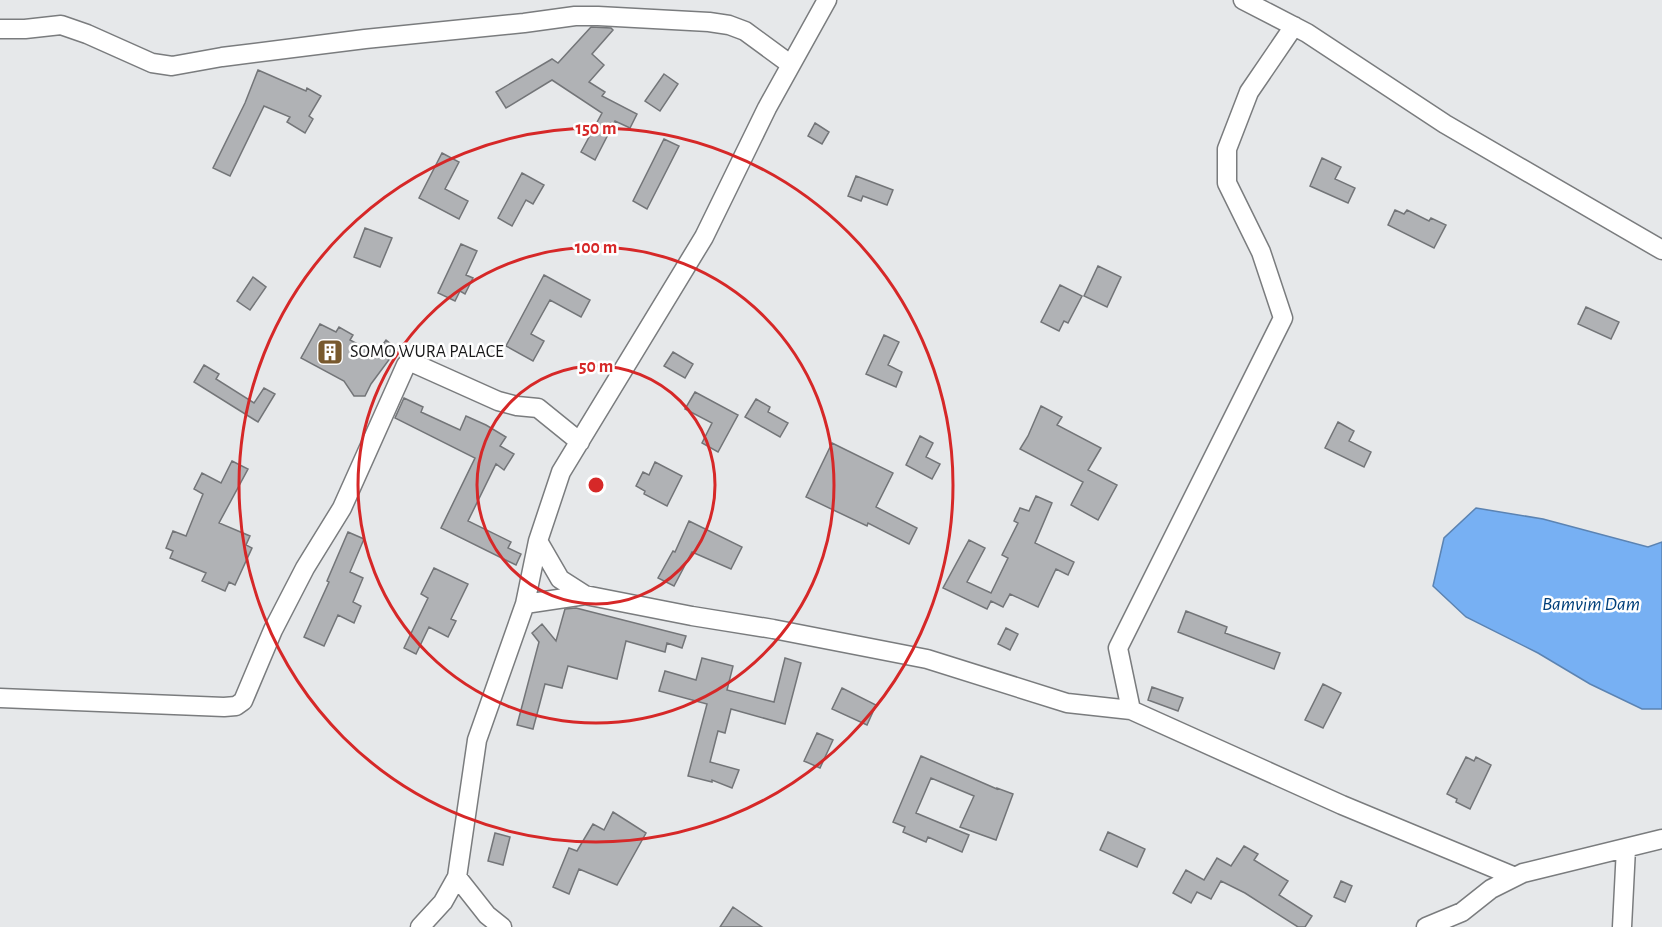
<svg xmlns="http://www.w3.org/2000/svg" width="1662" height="927" viewBox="0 0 1662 927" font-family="'Alegreya Sans',sans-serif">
<rect width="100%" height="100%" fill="#e6e8ea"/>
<path fill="#77b0f3" stroke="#5b83b2" stroke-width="1.5" d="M1476,508l67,11 105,28 14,-5v167h-20l-52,-25 -52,-31 -72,-36 -33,-31 11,-48z"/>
<path fill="#b0b2b5" stroke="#737578" stroke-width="1.5" d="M591,27l20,1 2,2 -21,24 12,11 -15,17 16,10 -3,4 35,18 -7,14 -15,-7 -20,39 -14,-8 21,-39 -50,-33 -46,28 -10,-16 56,-33 6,4z
M258,70l48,21 1,-3 14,8 -12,20 4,3 -8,14 -18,-11 3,-5 -26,-11 -34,70 -17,-8 32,-65z
M664,74l14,10 -18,27 -15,-10z
M815,123l14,9 -7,12 -14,-8z
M664,139l15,7 -32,63 -14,-8z
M442,153l17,9 -14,27 23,12 -9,18 -40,-21z
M1322,158l19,9 -6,12 20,9 -7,15 -38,-17z
M522,173l22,12 -11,19 -7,-4 -14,26 -14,-8z
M856,176l37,14 -6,15 -24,-9 -2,5 -13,-5z
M1395,210l9,4 3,-4 22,11 2,-3 15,7 -12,23 -46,-23z
M365,228l27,10 -12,29 -26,-10z
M461,244l16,7 -11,24 7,3 -8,16 -5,-3 -5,10 -17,-8z
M1098,266l23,11 -14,30 -23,-11z
M544,275l46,25 -9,17 -31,-17 -19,34 13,7 -11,20 -27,-15z
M253,277l13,10 -16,23 -13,-9z
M1060,285l22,11 -14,27 -4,-2 -5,10 -18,-9z
M1586,307l33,15 -8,17 -33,-15z
M320,324l16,8 3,-5 14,8 -3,5 26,14 10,-14 11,9 -26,35 -6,12h-11l-10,-15 -43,-23z
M884,335l15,7 -11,23 14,7 -6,15 -30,-13z
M673,352l20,12 -8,14 -21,-12z
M204,365l15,9 -3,5 38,24 10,-15 11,6 -17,28 -64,-40z
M695,392l43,23 -20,37 -16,-9 10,-20 -27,-14z
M404,398l19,9 -2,5 39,18 6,-14 20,9 20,12 -6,9 14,8 -10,16 -8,-6 -28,57 43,21 -3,6 13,6 -5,11 -75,-37 34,-70 -80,-40z
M756,399l14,8 -2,5 20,11 -8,14 -35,-20z
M1041,406l21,11 -5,8 44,23 -13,22 29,15 -19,35 -27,-15 12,-23 -63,-33 8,-13z
M1338,422l16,9 -5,10 22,11 -7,15 -39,-19z
M920,436l13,7 -7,14 14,7 -8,15 -26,-14z
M832,443l61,30 -17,34 41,21 -8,16 -41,-21 -1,3 -61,-29z
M232,461l16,8 -29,54 31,13 -4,9 6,3 -17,37 -6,-3 -4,9 -23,-10 4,-8 -36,-15 3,-7 -7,-3 7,-17 13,5 17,-42 -9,-5 8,-16 19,10z
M655,462l27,14 -15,30 -23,-12 1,-3 -9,-5 7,-14 6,3z
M1036,496l16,7 -17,40 39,19 -6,13 -12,-6 -18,38 -28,-13 -7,13 -12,-6 -4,8 -44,-21 26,-48 16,8 -18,34 24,11 17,-35 -6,-3 16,-32 -4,-2 6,-13 9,3z
M689,521l53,26 -11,22 -39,-17 -18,34 -16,-8 15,-27 2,1z
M348,532l16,7 -14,33 13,6 -10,24 8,4 -7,17 -16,-8 -14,31 -20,-9 25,-55 -2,-1z
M434,568l34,16 -17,35 5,2 -8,16 -19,-10 -13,27 -12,-6 24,-50 -7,-4z
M576,608l110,28 -4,12 -15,-5 -2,9 -39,-11 -9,38 -49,-13 -6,22 -17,-4 -12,45 -16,-4 22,-83 -7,-9 10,-9 14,17 9,-32z
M1186,611l41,16 -2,6 55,20 -6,16 -96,-37z
M1006,628l12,6 -8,16 -12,-6z
M702,658l31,8 -6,24 47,12 11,-44 16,5 -16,61 -54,-15 -6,24 -7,-2 -8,31 29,8 -7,18 -20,-8v2l-24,-6 19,-72 -48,-13 6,-20 31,9z
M1323,684l18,9 -18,35 -18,-8z
M1152,687l31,11 -5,13 -30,-11z
M842,688l34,17 -9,20 -35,-16z
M817,733l16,7 -13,28 -16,-7z
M921,756l76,33v-1l16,6 -17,46 -36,-13 14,-31 -43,-18 -15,35 53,22 -7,17 -34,-15 -2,5 -23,-10 2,-5 -12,-5z
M1466,757l8,4 2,-4 15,8 -21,44 -14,-7 1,-3 -10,-5z
M613,812l33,21 -29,52 -38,-16 -10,25 -16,-7 16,-39 8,3 16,-27 11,6z
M1108,832l37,17 -8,18 -37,-17z
M495,833l15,4 -7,28 -15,-4z
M1244,846l14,8 -4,6 34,21 -9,14 33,21 -7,11h-7l-53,-34 -24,-12 -10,18 -14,-7 -6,11 -18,-10 13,-23 18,10 13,-22 14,8z
M1341,881l11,5 -7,16 -11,-5z
M733,907l29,20h-42z"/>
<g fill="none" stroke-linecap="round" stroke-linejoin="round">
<defs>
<path id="street" d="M1243,0l64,33 138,91 217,126
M0,29h25l36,-4 26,9 65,29 20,3 50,-9 143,-18 159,-16 51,-7h23l111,6 20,3 16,6 45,33
M538,541l22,38 25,16 107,21 81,13 154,30 140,44 64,7 211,95 171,71
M525,604l60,-9
M0,698l224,9 12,-1 7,-5 30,-71 32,-62 37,-60 64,-143 5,-3 87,39 19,5 21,2 42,34
M1131,710l-13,-62 165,-330 -22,-66 -34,-69v-34l22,-57 45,-66
M457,877l30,38 15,12
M420,927l23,-25 14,-25 20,-137 48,-136 13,-63 23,-69 143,-235 63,-129 60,-108
M1426,927l36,-15 29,-23 32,-16 139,-34
M1622,927l4,-79"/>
</defs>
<use href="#street" stroke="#7a7c7e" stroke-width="21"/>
<use href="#street" stroke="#fff" stroke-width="18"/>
</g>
<g fill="none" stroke="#d62828" stroke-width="3">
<circle cx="596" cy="485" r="119"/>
<circle cx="596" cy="485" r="238"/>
<circle cx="596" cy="485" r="357"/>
</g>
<defs>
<symbol id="building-square" viewBox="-11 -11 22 22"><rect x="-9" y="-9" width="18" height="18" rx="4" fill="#78592e" stroke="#fff"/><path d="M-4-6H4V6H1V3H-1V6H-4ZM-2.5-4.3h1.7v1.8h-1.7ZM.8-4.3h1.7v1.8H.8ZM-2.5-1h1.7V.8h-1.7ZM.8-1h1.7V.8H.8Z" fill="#fff"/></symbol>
</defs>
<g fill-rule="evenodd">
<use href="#building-square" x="315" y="337" width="30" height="30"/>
</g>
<g text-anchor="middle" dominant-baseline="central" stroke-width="5" stroke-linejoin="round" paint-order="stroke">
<g font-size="18" fill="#19191a" stroke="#fff" text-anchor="start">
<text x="350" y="352">SOMO WURA PALACE</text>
</g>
<g font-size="20" font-style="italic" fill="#003f7a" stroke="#fff">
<text x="1591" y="604">Bamvim Dam</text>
</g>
</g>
<circle cx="596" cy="485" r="9" fill="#d62828" stroke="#fff" stroke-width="3"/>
<g font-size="18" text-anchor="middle" font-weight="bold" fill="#d62828" stroke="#fff" stroke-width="5" stroke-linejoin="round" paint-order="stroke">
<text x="596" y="134">150 m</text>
<text x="596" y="253">100 m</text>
<text x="596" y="372">50 m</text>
</g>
</svg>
